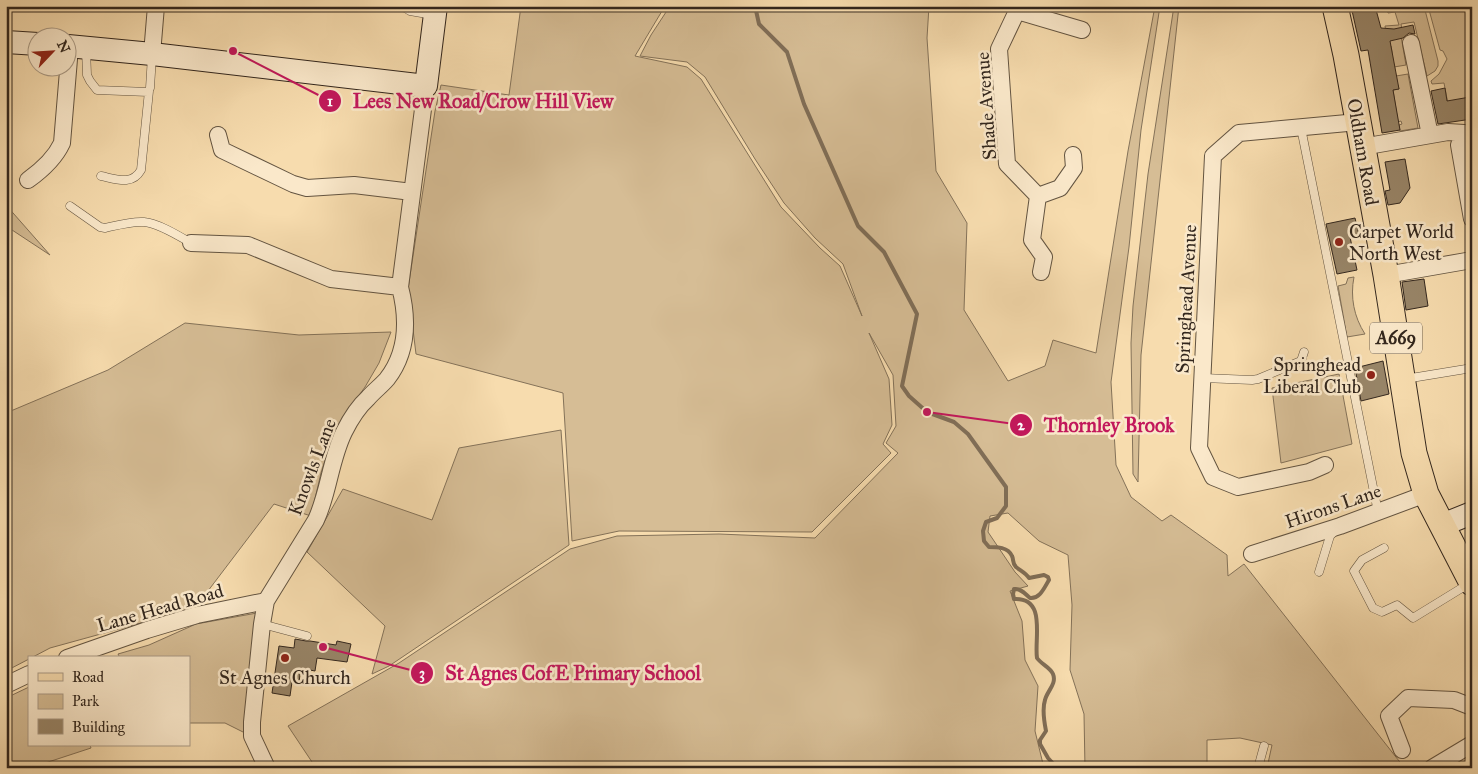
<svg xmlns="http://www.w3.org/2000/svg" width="1478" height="774" viewBox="0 0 1478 774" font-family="'IM FELL Great Primer',serif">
<rect width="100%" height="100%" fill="#f7dcae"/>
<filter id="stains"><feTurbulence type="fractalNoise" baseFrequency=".004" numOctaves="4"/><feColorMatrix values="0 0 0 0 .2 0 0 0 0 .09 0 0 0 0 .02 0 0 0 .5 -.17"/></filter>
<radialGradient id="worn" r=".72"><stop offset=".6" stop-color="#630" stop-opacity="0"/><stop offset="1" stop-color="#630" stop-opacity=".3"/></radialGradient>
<path fill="#d6bd95" stroke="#847259" d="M521,6h144l-30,50 52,11 14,12 80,128 39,41 20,18 22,50 -19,-52 -28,-26 -31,-35 -29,-44 -50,-82 -18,-15 -47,-6 11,-21 19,-29h259l-2,32 9,133 31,52 -3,87 44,71 37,-15 8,-26 43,13 32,-202 27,-145h5l-19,124 -12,117 -18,135 5,83 15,32 31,24 9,-6 56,40 1,21 16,-12 159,202 -3,2h-133l5,-23 -32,-7 -33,2v28h-122l-1,-54 -14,-44 2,-65 -4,-50 -29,-14 -31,-28 -18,3 -2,16 27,40 13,14 -18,5 12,30 3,39 13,26 -3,45 9,37h-728l-28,-42 111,-63 171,-114 47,-13 102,-2 96,4 83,-85 -12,-10 10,-17 -3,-51 -24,-42 20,46 3,46 -9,19 8,9 -79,79 -193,-1 -47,10 -9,-148 -147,-39 -8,-65 27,-178 6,-26 68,10z
M1174,6h5l-38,349 -3,127 -5,-8 -2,-131 2,-37 15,-132z
M1386,6h38l14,55v5l-3,5 -8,5 -13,-54 -13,2 2,11 -2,1 5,29 -18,3 4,-16 -1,-6 -4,-4 -2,-16 14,-1 -4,-13 -7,1z
M1428,6h37l7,16v80h-2l-1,-5 -4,1v5l-16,6 -5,-26 -12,1 -1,-3 8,-7 8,-15 -4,-8 -3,-1z
M1408,74l10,54 -18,3 -1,-6 3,-1 -1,-3 -3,1 -5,-32 6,-1 -1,-4 -8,-8z
M6,205l44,50 -44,-29z
M1354,277c-4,20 0,40 11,57l-18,3 -9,-51 8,-2 2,-6z
M185,323l114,12 92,-3 -12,31 -14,24 -20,28 -15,30 -9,28 -10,43 -37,-12 -79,104 -145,40 -19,10h-2v1l-23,12v-258l102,-43z
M1339,374l13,70 -71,19 -9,-75z
M561,430l8,115 -180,121 -17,8 13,-48 -78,-74 36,-63 89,31 27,-72z
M257,613l-10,121 -22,-11h-36v-65h-69l-2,-4 31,-9 47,-21z
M29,687v58h61l1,3 -61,20h-24v-70z"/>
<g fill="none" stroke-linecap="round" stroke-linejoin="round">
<path stroke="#806e57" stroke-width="4" d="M755,6l4,18 28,28 17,52 54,122 26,26 33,62 -15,72 7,10 18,16 27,10 14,12 38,53v19l-9,12 -11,4 -3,9 1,10 5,6c8,0 19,0 23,9 2,4 0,7 4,11 5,4 10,6 13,11l15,-3 4,2 1,3c-5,8 -9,19 -19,18 -5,-4 -9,-10 -16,-9l-1,5 1,5c33,-2 20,40 23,59 4,6 13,9 16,16 4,10 -6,17 -8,26 -3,9 -1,21 1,31l-6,9v4l8,14 9,10"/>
</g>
<path fill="#988568" stroke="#32261d" d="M1351,6h24l6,22 13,1 19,-4 2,9 -6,-1 -6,5 -13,3 9,48 -6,1 7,40 -18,3 -14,-83 -7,1z
M1445,88l2,13 23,-4v5h2v17l-34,5 -7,-33z
M1405,159l5,29 -10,15 -12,2 -3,-14 5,-1 -5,-28z
M1355,218l4,17 -9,2 7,33 -20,4 -11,-50z
M1424,279l4,27 -22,4 -4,-28z
M1383,361l6,33 -28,7 -6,-33z
M295,639l11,2h4l26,4 1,-4 14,3 -4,18 -30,-4 -2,13 -5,-1 -1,5 -9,-1 -1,9 -7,-1 -2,14 -18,-3 7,-47 15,2z"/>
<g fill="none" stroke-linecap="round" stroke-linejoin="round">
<defs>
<path id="lane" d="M402,6l8,5 23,4
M86,49l1,26 3,6 7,9 51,2 2,-4 2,-32
M1301,128l77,384
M101,176c15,3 31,10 40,-6l8,-79
M70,206l30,21 5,1c13,-3 27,-7 39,-6 14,1 35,14 47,21
M1203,378l49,2 6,-1 43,-18 3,-9
M1405,379l67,-11
M1384,548l-22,12 -8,11 19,37 9,4 15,-7 16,13 57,-35
M1319,572l11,-36 5,-5
M262,624l45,12
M1258,768l6,-22"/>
<path id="street" d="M1017,6v5l-18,38 8,115 31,32
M1017,11l65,19
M1411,43l19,92
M152,54l4,-48
M1464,133l-5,12 13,74
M218,135l4,15 71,34 14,4 47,-3 58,7
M1362,147l86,-15 16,1 8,2
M28,180c14,-10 27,-22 34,-37l8,-96
M1038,196l-6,44 12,17 -3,15
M1038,196l22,-8 14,-20 -1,-13
M191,243l57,2 83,34 69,8
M1386,275l86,-15
M1325,465l-16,7 -71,15 -25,-10 -14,-29 14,-292 26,-23 119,-11
M1252,554l88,-28 86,-32
M67,658l80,-28 50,-15 69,-14
M6,685l23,-11
M1402,750l-13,-34 19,-18 46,2 18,7
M267,768l-15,-32v-14l10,-98 4,-23 50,-81c13,-28 14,-59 28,-88 6,-12 14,-25 24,-34 6,-7 13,-12 19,-19 21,-27 21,-61 13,-92l26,-201
M1432,768l40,-24"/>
<path id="secondary" d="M6,42l32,2
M68,46l84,8 274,32 10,-80
M1442,525l30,-12"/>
<path id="primary" d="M1335,6l11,49 40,220 28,178 12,41 46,89"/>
</defs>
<use href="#lane" stroke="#635441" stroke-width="9"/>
<use href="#street" stroke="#635441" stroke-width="18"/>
<use href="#secondary" stroke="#32261d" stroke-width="24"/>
<use href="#primary" stroke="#32261d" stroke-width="27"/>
<use href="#lane" stroke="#fae8ca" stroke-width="8"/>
<use href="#street" stroke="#fae8ca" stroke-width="16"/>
<use href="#secondary" stroke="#fae8ca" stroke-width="22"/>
<use href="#primary" stroke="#f7dcae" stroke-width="25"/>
</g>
<g fill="#8f2418" stroke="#fae8ca" stroke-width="2">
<circle cx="1339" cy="242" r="5"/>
<circle cx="1371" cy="375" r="5"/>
<circle cx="285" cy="658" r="5"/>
</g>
<g text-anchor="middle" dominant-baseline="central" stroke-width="5" stroke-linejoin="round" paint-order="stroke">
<rect fill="#fae8ca" stroke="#6e6051" stroke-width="1" x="1370" y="322.5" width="52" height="31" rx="4"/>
<g font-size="18" font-weight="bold" fill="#32261d">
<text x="1396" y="338">A669</text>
</g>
<g font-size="19" fill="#32261d" stroke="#fae8ca">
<text transform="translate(986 106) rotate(-94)">Shade Avenue</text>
<text transform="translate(1363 152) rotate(80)">Oldham Road</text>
<text transform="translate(1186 299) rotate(-87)">Springhead Avenue</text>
<text transform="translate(312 467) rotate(-69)">Knowls Lane</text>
<text transform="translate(1333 506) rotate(-19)">Hirons Lane</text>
<text transform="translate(160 608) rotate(-16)">Lane Head Road</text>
</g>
<g font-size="19" fill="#32261d" stroke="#fae8ca" text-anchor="start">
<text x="1349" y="231">Carpet World<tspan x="1349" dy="22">North West</tspan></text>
<text x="1361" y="364" text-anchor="end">Springhead<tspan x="1361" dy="22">Liberal Club</tspan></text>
<text x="285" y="677" text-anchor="middle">St Agnes Church</text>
</g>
</g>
<path fill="none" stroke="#c2185b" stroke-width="2" d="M233 51L330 101M927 412L1021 425M323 647L422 673"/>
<g fill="#c2185b" stroke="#fae8ca" stroke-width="2">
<circle cx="233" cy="51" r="5"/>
<circle cx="927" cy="412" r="5"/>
<circle cx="323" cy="647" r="5"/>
<circle cx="330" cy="101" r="12"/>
<circle cx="1021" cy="425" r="12"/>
<circle cx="422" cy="673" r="12"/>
</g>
<g font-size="15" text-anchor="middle" font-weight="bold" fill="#fff">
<text x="330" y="106">1</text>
<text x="1021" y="430">2</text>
<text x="422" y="678">3</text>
</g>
<g font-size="20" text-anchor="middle" font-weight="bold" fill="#c2185b" stroke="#fae8ca" stroke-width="5" stroke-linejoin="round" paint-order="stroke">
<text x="483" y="108">Lees New Road/Crow Hill View</text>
<text x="1109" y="432">Thornley Brook</text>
<text x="573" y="680">St Agnes CofE Primary School</text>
</g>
<rect width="1478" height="774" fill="none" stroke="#f7dcae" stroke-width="25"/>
<rect x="8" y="8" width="1463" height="759" fill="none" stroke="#32261d" stroke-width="2.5"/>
<rect x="12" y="12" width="1453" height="749" fill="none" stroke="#32261d"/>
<rect x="28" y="656" width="162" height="90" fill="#fae8ca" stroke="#aa9a85"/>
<rect x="38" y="673" width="25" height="8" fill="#f7dcae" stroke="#aa9a85"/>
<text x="72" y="682" font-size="15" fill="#32261d">Road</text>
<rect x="38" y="694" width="25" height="15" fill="#d6bd95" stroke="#aa9a85"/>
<text x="72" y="706" font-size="15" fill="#32261d">Park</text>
<rect x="38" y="719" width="25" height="15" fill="#988568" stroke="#aa9a85"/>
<text x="72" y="732" font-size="15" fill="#32261d">Building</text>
<g transform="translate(52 52) rotate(65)"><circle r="24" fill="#fae8ca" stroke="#aa9a85"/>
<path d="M0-4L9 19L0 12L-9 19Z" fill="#8f2418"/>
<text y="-8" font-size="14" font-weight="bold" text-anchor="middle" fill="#32261d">N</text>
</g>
<rect width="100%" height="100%" filter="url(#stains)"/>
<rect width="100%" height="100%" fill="url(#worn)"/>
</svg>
